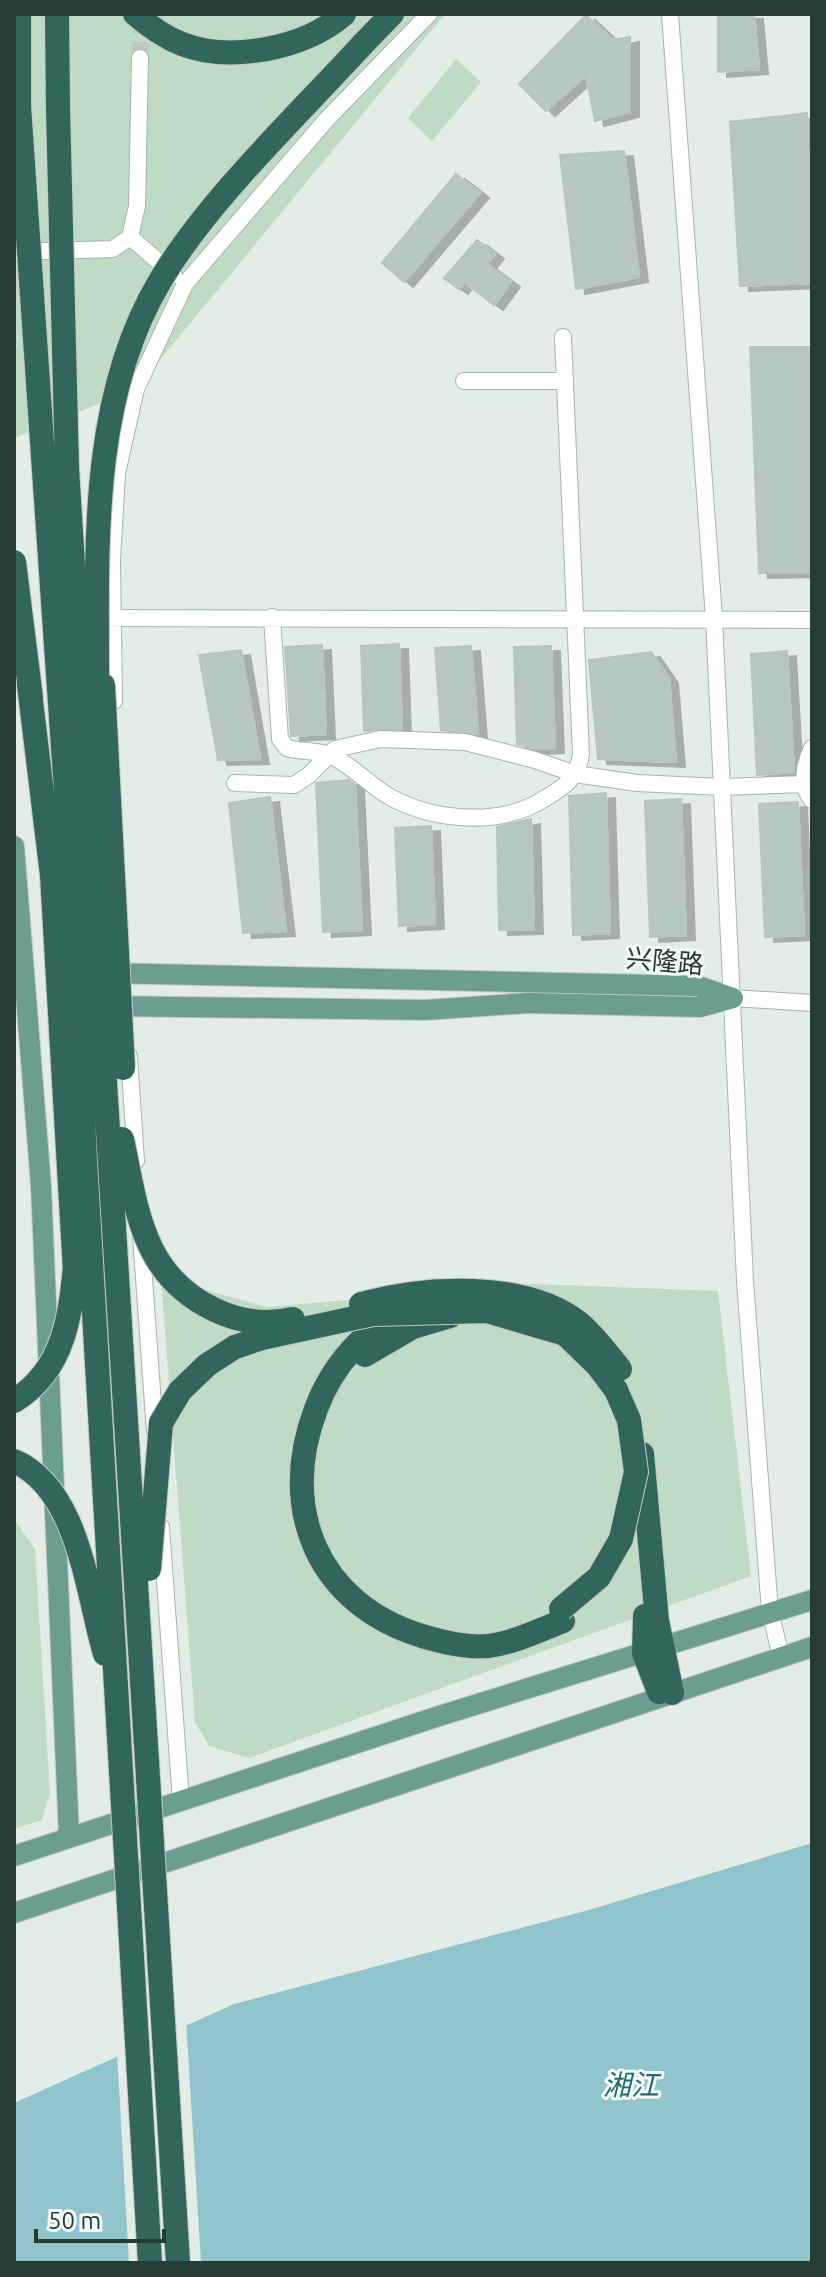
<svg xmlns="http://www.w3.org/2000/svg" width="826" height="2277" viewBox="0 0 826 2277" font-family="Ubuntu,'Noto Sans SC',sans-serif">
<defs>
<filter id="shadow"><feDropShadow dx="9" dy="5" stdDeviation="0" flood-color="#0004"/></filter>
</defs>
<rect width="100%" height="100%" fill="#e4ece8"/>
<path fill="#bfdbc6" d="M14,14h431l-309,375 -122,49z
M456,59l25,23 -49,59 -24,-23z
M161,1278l106,29 266,-23 185,7 33,285 -502,182 -40,-12 -14,-24z
M14,1519l21,30 15,244 -8,27 -28,9z"/>
<path fill="#91c5cd" d="M812,1843v420h-798v-160l220,-99 351,-93z"/>
<path fill="#e4ece8" d="M186,2021l15,242h-72l-12,-211z"/>
<path fill="#b9c7c1" stroke="#b7c5bf" stroke-width="2" filter="url(#shadow)" d="M718,14h36l5,55 -41,3z
M586,15l27,25 17,-3v75l-35,9 -9,-46 -40,36 -27,-27z
M807,113l5,170 -72,3 -10,-164z
M624,151l15,126 -63,12 -16,-134z
M456,174l24,19 -76,89 -22,-19z
M477,240l18,14 -8,10 24,18 -17,23 -30,-23 -5,7 -15,-11z
M750,347h62v225l-53,1z
M399,644l3,85 -38,2 -3,-85z
M322,645l4,89 -35,2 -6,-89z
M471,646l7,88 -37,-4 -6,-82z
M551,646l4,102 -19,1 -19,-5 -3,-97z
M241,650l19,109 -42,1 -19,-105z
M787,651l7,121 -37,3 -6,-121z
M651,652l18,26 7,84 -78,-3 -9,-99z
M349,780l6,5 7,145 -39,2 -7,-149z
M606,793l4,140 -37,2 -4,-139z
M270,797l16,134 -43,2 -14,-130z
M681,799l5,136 -36,2 -5,-136z
M798,802l6,133 -39,2 -6,-133z
M531,819l3,110 -35,1 -2,-103z
M431,826l4,98 -36,2 -4,-98z"/>
<g fill="none" stroke-linecap="round" stroke-linejoin="round">
<path stroke="#bec9c4" stroke-width="16" stroke-dasharray="16 8" stroke-linecap="butt" d="M140,58l1,-44"/>
<defs>
<path id="minor" d="M670,14l44,604 31,663 25,331 11,44
M130,237l44,38
M14,252l99,-3 17,-12 7,-31 3,-148
M464,381h101
M272,617l8,122 7,9c14,4 29,2 42,7 22,9 40,30 61,42 44,24 110,30 154,2 19,-11 34,-21 37,-45l-18,-417
M102,618l710,2
M114,701l-2,-140 5,-88 19,-84 49,-105 142,-165 102,-105
M812,748c-8,16 -12,39 0,52
M235,783l59,2 15,-10 26,-26 45,-10 85,3 70,18 40,14 62,9 86,4 83,-3
M733,998l79,5
M129,1056l7,105
M141,1236l14,196
M161,1527l20,274"/>
<path id="major" d="M14,846l27,340 28,651
M106,973l592,13 35,12
M106,1006l319,4 103,-7 172,4 33,-9
M14,1856l422,-139 376,-117
M14,1913l798,-266"/>
<path id="highway" d="M19,14v92
M57,14l1,95
M135,14c15,13 29,23 47,30 49,19 124,4 162,-30
M362,45l30,-31
M408,1310c-43,17 -76,56 -92,99 -38,99 1,195 106,227 20,6 45,12 66,10 25,-3 52,-16 75,-25
M365,1355l48,-28 37,-11
M642,1454l15,167 15,72
M645,1616l-1,37 15,39"/>
</defs>
<use href="#minor" stroke="#a7b4af" stroke-width="18"/>
<use href="#major" stroke="#c2c8c6" stroke-width="22"/>
<use href="#highway" stroke="#c2c8c6" stroke-width="26"/>
<use href="#minor" stroke="#fff" stroke-width="16"/>
<use href="#major" stroke="#6c9e90" stroke-width="20"/>
<use href="#highway" stroke="#33665a" stroke-width="24"/>
<defs>
<path id="highway-bridge" d="M19,106l55,801 11,253 65,1103
M58,109l9,359 111,1795
M14,562l17,136
M29,685l23,190 23,396
M103,685l20,383
M97,702c1,-139 -11,-297 63,-421 48,-81 137,-165 202,-236
M122,1139c15,71 20,137 93,171 25,12 51,15 78,9
M361,1304c62,-17 162,-24 217,18 16,13 29,31 42,47
M14,1401c53,-33 57,-90 62,-147
M14,1461c65,28 73,132 91,193
M149,1569l12,-146 19,-32 27,-26 28,-18 27,-9 111,-24 114,-3 78,23 33,32 18,24 13,30 7,52 -15,67 -22,38 -38,32"/>
</defs>
<use href="#highway-bridge" stroke="#c2c8c6" stroke-width="26" stroke-linecap="butt"/>
<use href="#highway-bridge" stroke="#33665a" stroke-width="24"/>
</g>
<g text-anchor="middle" dominant-baseline="central" stroke-width="6" stroke-linejoin="round" paint-order="stroke">
<g font-size="26" fill="#253c35" stroke="#f4f9f6">
<text transform="translate(665 961) rotate(5)">兴隆路</text>
</g>
<g font-size="28" font-style="italic" fill="#236974" stroke="#f4f9f6">
<text x="631" y="2084">湘江</text>
</g>
</g>
<rect width="826" height="2277" fill="none" stroke="#253c35" stroke-width="32"/>
<path d="M36 2229v12h128v-12" fill="none" stroke="#253c35" stroke-width="4"/>
<text x="48" y="2229" font-size="24" fill="#253c35" stroke="#f4f9f6" stroke-width="6" paint-order="stroke">50 m</text>
</svg>
